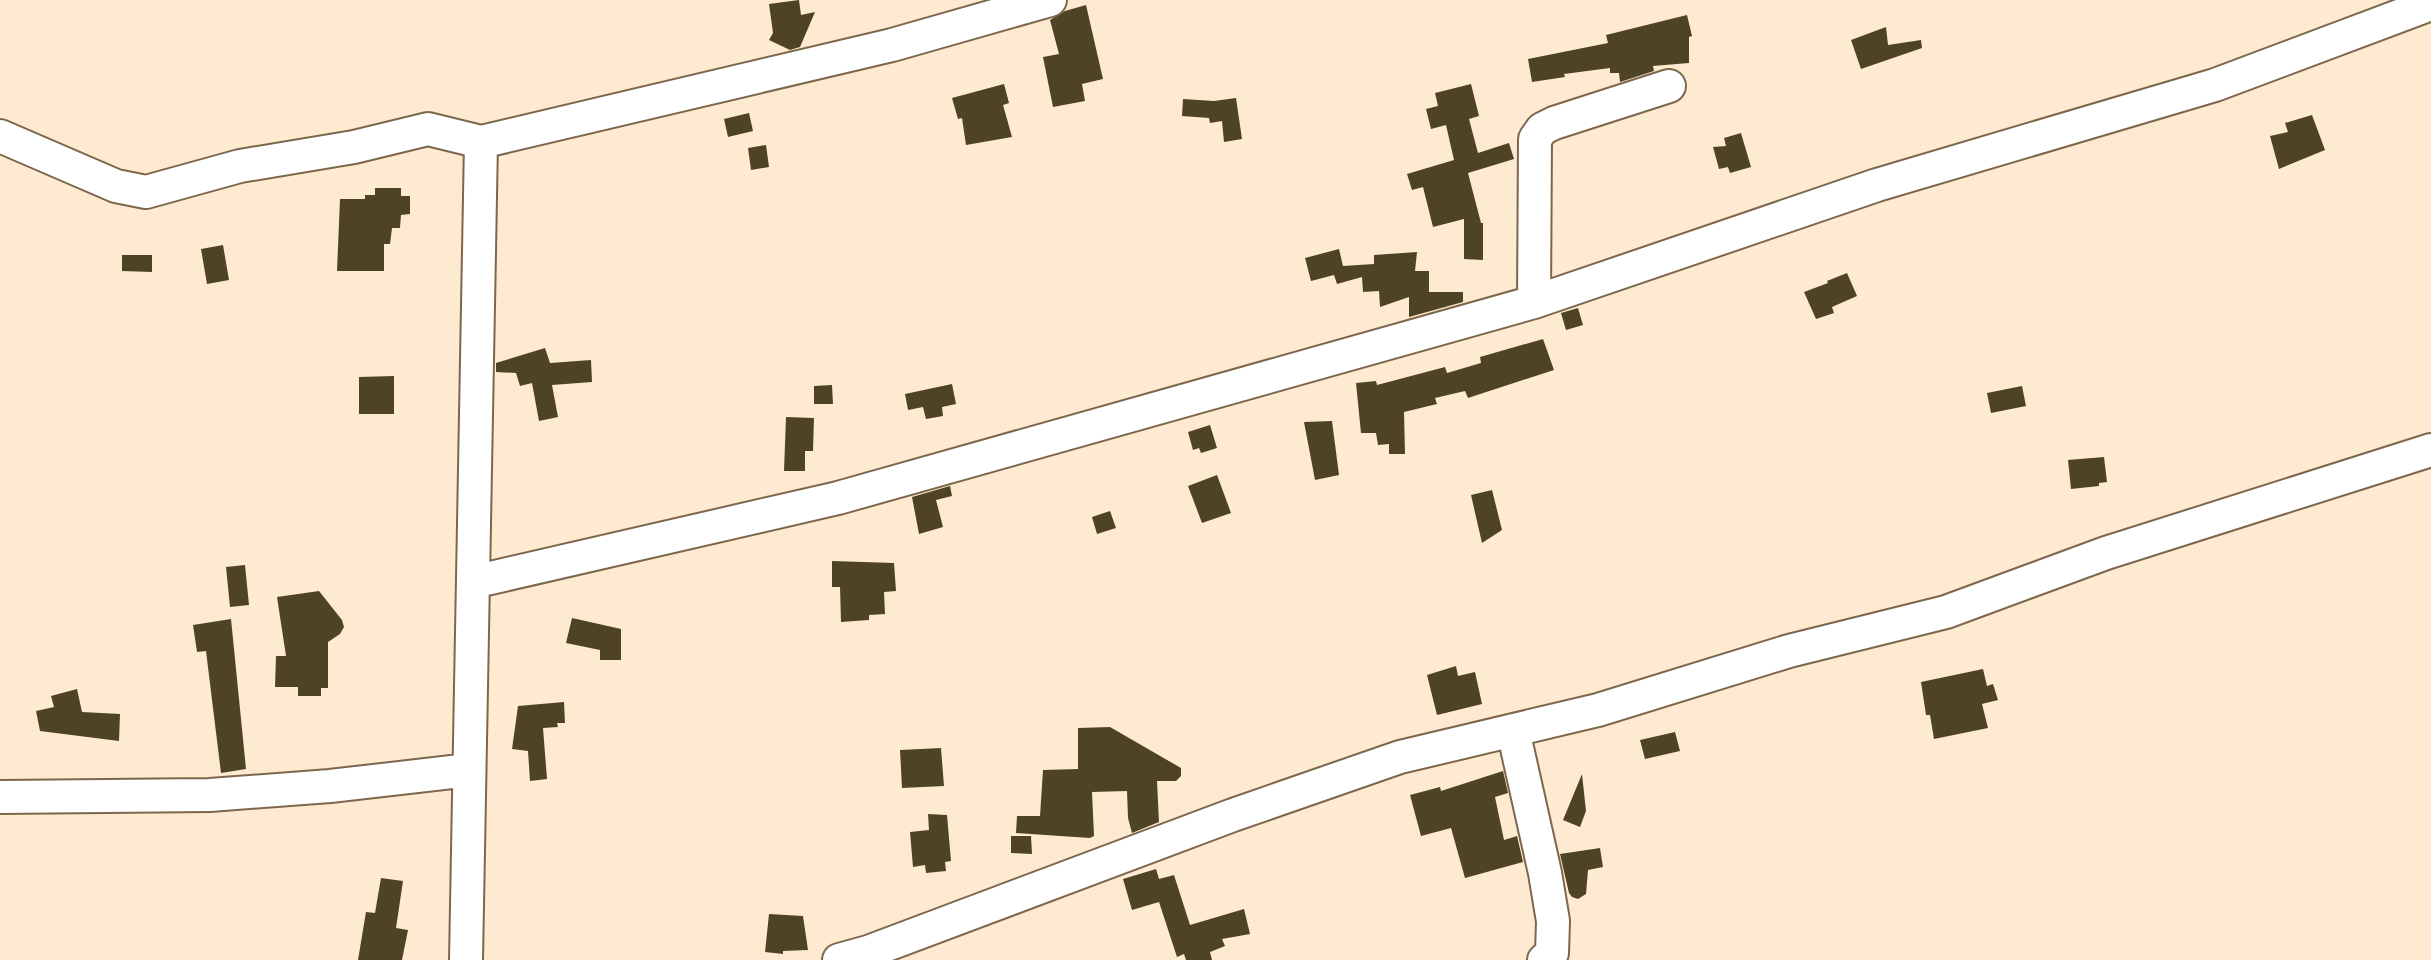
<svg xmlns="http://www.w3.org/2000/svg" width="2431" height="960" viewBox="0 0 2431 960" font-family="'Noto Sans',sans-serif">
<rect width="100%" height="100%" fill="#feead1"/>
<path fill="#4e4425" d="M799,0l2,15 14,-3 -15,35 -10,3 -21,-10 4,-7 -4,-29z
M1086,5l17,74 -21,5 3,17 -32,6 -10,-50 16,-3 -9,-34 15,-9z
M1687,15l5,21 -3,1v26l-36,3 1,5 -34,11 -1,-9h-9v-5l-46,6 1,3 -33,5 -4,-23 80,-16 -2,-8z
M1886,27l2,18 33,-5 1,8 -61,21 -10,-29z
M1004,84l5,19 -6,2 9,32 -46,8 -4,-27 -4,1 -6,-21z
M1471,84l8,32 -10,3 9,34 31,-10 5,16 -46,14 13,50h2v37l-19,-1v-40l-31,8 -10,-40 -11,3 -5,-16 47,-14 -8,-35 -15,4 -5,-20 12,-3 -3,-13z
M1236,98l6,41 -18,3 -2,-21 -12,2 -1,-5 -27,-2 1,-17 31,2z
M749,113l4,18 -25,6 -4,-18z
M2312,115l13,35 -46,19 -9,-33 18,-4 -3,-9z
M1741,133l10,34 -21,6 -2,-6 -9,2 -6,-22 13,-1 -2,-8z
M766,145l3,22 -18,3 -3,-22z
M375,188h26v8h9v18l-9,1 -1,13h-8l-2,16h-6v27h-47l3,-72h25v-4h10z
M223,245l6,35 -22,4 -6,-35z
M1339,249l4,17 31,-2v-9l43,-3 -2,19h14v21h34v10l-54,15v-20l-29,10 -1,-16 -16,1 -1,-15 -25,7 -3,-9 -23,6 -6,-23z
M122,255h30v17l-30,-1z
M1847,273l10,23 -25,11 2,6 -18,6 -12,-27 24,-9 -1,-2z
M1578,308l5,17 -17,5 -5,-17z
M1543,339l11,31 -86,28 -3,-7 -30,7 2,6 -33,8 1,42h-16v-10l-11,1 -2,-12h-15l-5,-50 20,-2 1,4 68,-18 2,6 34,-10 -1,-6z
M545,348l5,15 41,-3 1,22 -40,3 6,32 -19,4 -7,-38 -12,3 -4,-13 -20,-1v-9z
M394,376v38h-35v-37z
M952,384l4,20 -14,3 1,9 -17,3 -3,-12 -15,3 -3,-16z
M832,385l1,19h-19v-18z
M2022,386l4,20 -35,7 -4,-20z
M786,417l28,1 -1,33h-8v20h-21z
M1332,421l7,54 -24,5 -11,-58z
M1210,425l7,23 -16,5 -2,-5 -6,2 -5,-18z
M2104,457l3,25 -8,1v3l-28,3 -3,-29z
M1217,475l14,38 -29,10 -14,-37z
M950,486l2,10 -16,4 7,27 -24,7 -7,-37z
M1492,490l10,40 -20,13 -11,-48z
M1110,511l6,17 -19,6 -5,-17z
M832,561l62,2 2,28 -12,1 1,22 -16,1v5l-28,2 -1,-35h-8z
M245,565l4,40 -19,2 -4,-40z
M319,591l23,29 2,7 -4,7 -12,8v46h-7v8h-23v-9h-23l1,-31h10l-9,-59z
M572,618l49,11v31h-21v-10l-34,-7z
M231,619l15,150 -25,4 -15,-122 -9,1 -4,-27z
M1456,666l2,10 17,-4 7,32 -45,11 -10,-40z
M1983,669l4,17 6,-2 5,16 -16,4 6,24 -54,11 -4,-24h-4l-5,-33z
M77,689l5,23 38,2 -1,27 -79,-10 -4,-20 18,-4 -3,-11z
M564,702l1,21h-8l1,4 -15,1 4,51 -17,2 -2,-30 -16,-2 6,-43z
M1110,727l71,41v8l-5,5h-19l2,41 -27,11 -4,-15 -1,-27 -35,1 2,44 -4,2 -74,-5 1,-17h23l3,-46 35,-1v-41z
M1675,732l5,19 -35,8 -5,-19z
M941,748l3,38 -42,2 -2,-38z
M1503,771l5,22 -13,4 9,43 13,-4 6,26 -58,16 -14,-50 -30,8 -11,-41 30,-8 1,4z
M1582,774l4,37 -6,16 -17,-7z
M928,814l19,1 4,46 -6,1 1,9 -20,2 -1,-8 -12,2 -3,-35 19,-2z
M1011,836h20l1,18 -21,-1z
M1600,848l3,19 -15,3 -2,24 -8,5 -6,-2 -3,-4 -9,-39z
M1156,869l3,10 15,-4 16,50 54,-16 6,25 -28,5 3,7 -15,6 2,8h-26l-2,-6 -7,3 -18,-55 -27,8 -9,-31z
M381,878l22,3 -7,47 12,2 -6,30h-44l8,-48 9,1z
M769,914l34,2 5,34 -25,1v3l-18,-2z"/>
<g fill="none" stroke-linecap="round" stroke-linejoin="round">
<defs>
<path id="minor" d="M0,136l116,50 30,6 94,-26 114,-19 74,-18 53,13 411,-97 158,-45
M1534,302l1,-163 7,-10 12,-6 115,-37
M473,582l365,-84 696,-196 343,-117 338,-100 216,-81
M1513,730l32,143 8,48 -1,32 -8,7
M0,797l210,-2 120,-9 139,-16
M466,960l15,-818
M839,960l29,-8 365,-137 167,-58 198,-47 191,-59 157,-39 160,-59 325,-103"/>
</defs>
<use href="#minor" stroke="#7d674c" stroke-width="36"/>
<use href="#minor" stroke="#fff" stroke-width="32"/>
</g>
</svg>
